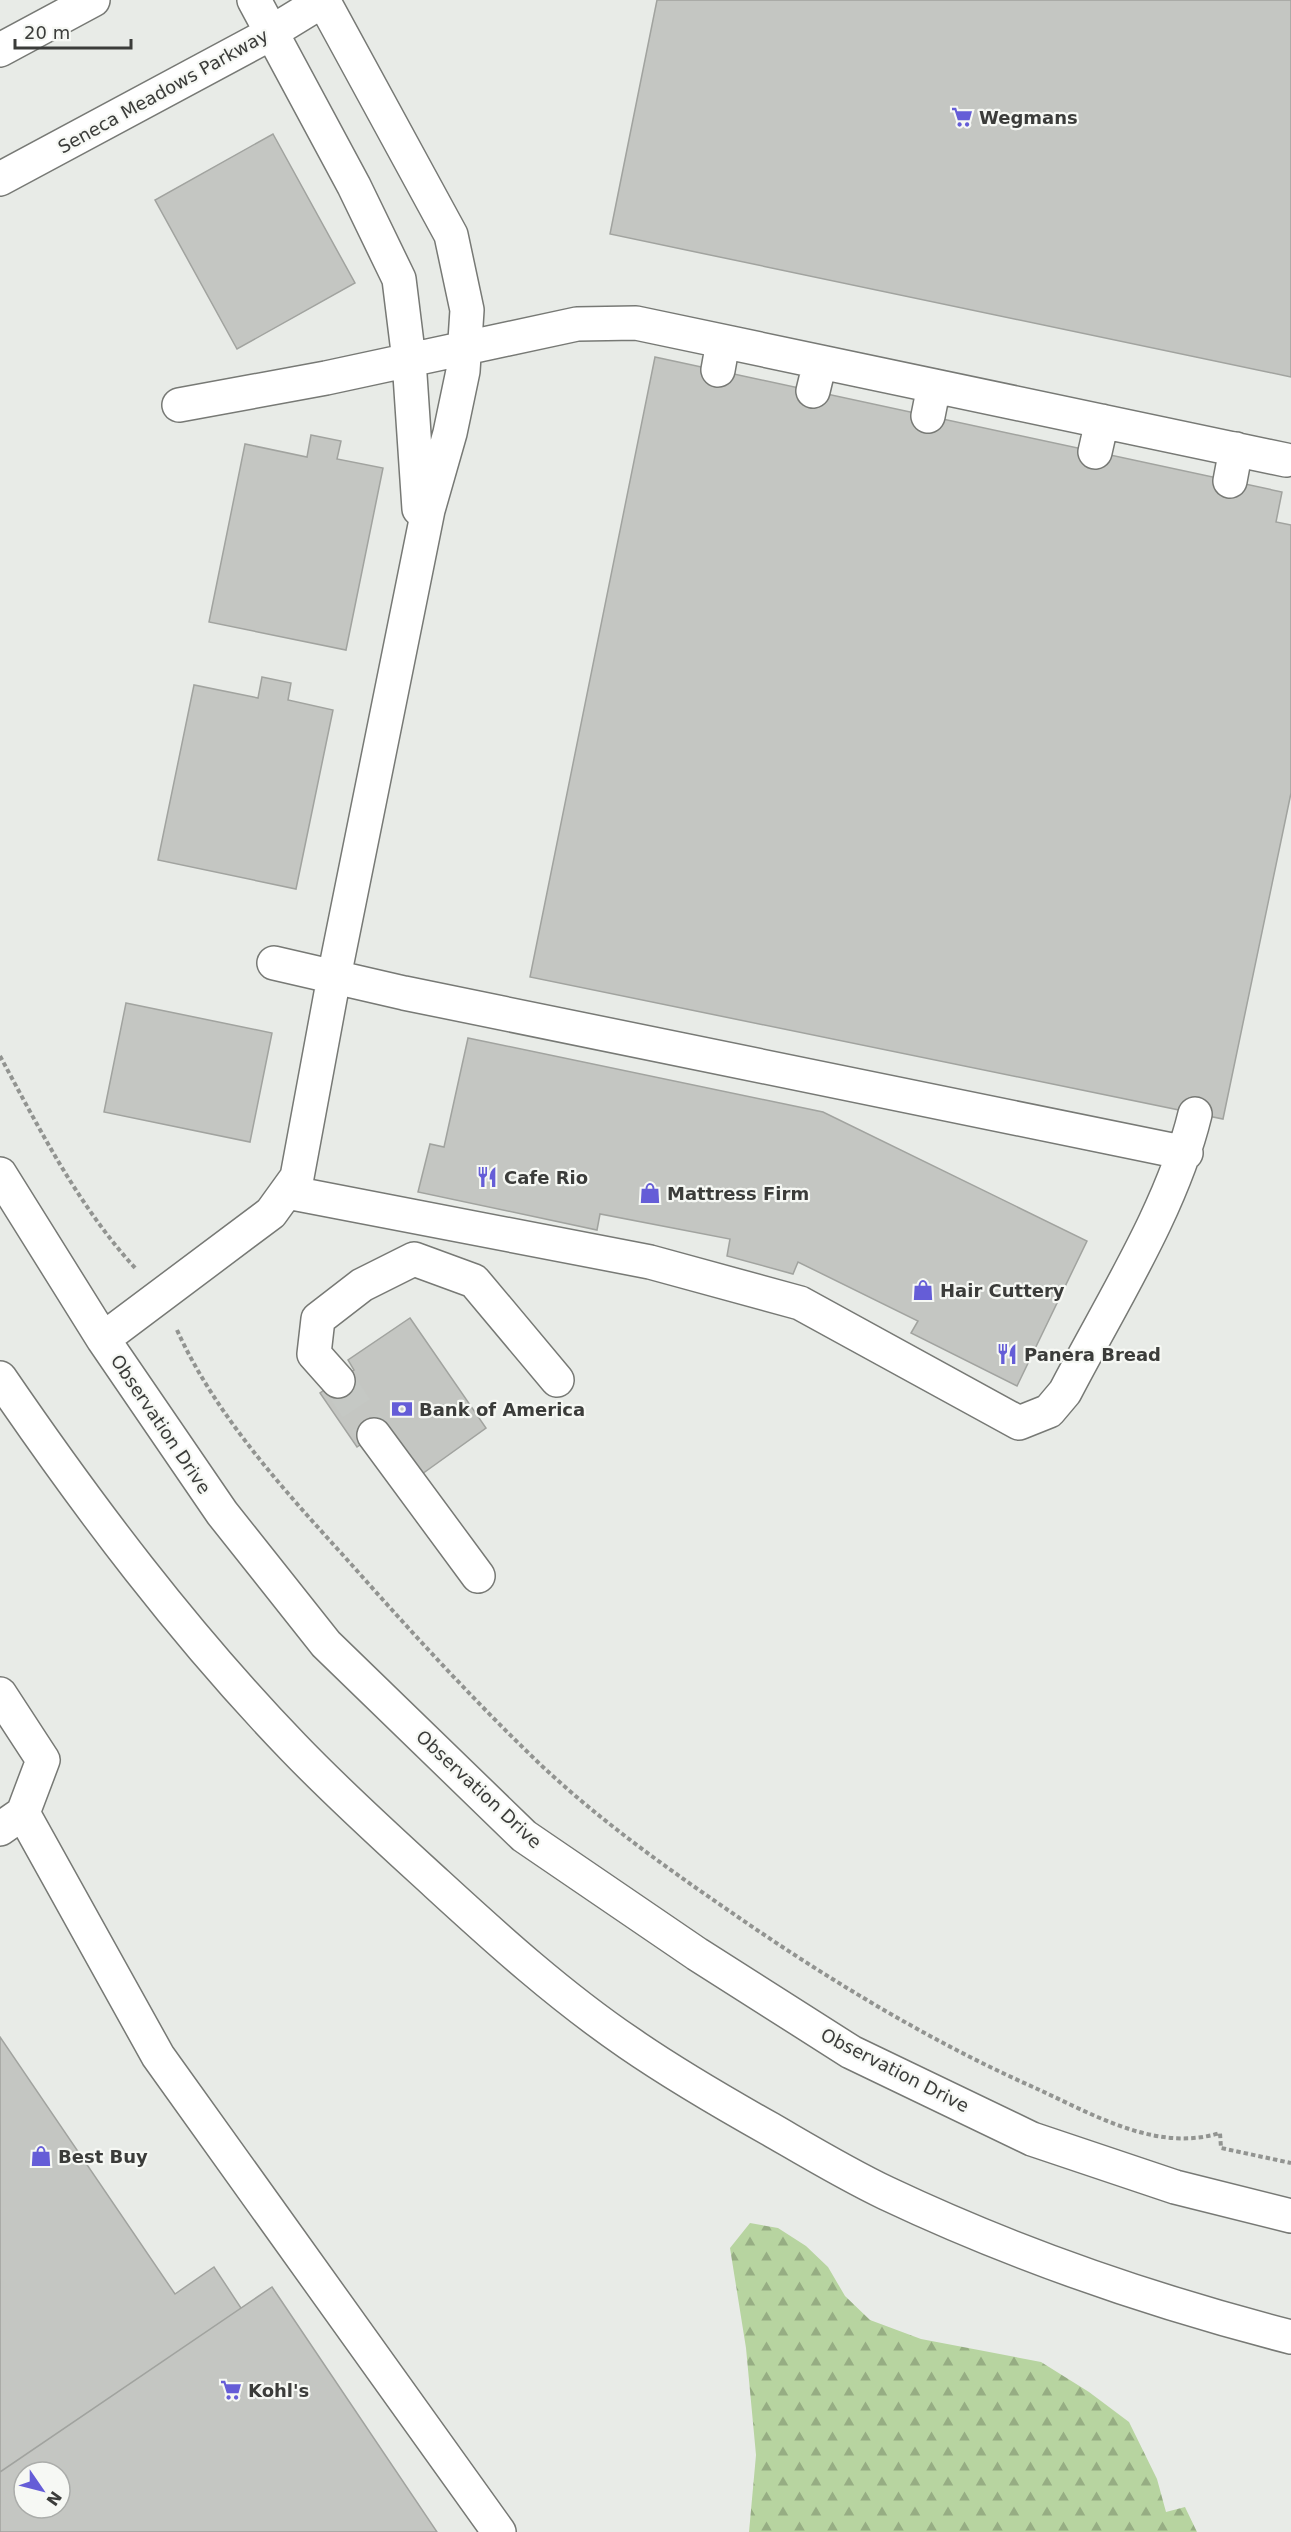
<svg xmlns="http://www.w3.org/2000/svg" width="1291" height="2532" viewBox="0 0 1291 2532" font-family="'DejaVu Sans',sans-serif">
<defs>
<pattern id="forest-firs" width="22" height="20" patternUnits="userSpaceOnUse" patternTransform="scale(1.5)"><rect width="22" height="20" fill="#b7d4a0"/><path d="M5 1l3.5 6h-7zM16 11l3.5 6h-7z" fill="#96ad83"/></pattern>
</defs>
<rect width="100%" height="100%" fill="#e8ebe7"/>
<path fill="url(#forest-firs)" d="M750,2223l28,5 28,18 22,21 17,29 25,24 51,19 120,23 48,30 40,30 28,57 9,33 19,-5 12,25h-448l7,-77 -10,-107 -16,-100z"/>
<path fill="#c4c6c2" stroke="#a1a39f" stroke-width="1.5" fill-rule="evenodd" d="M657,0h634v377l-681,-143z
M273,134l82,149 -118,66 -82,-149z
M655,357l627,135 -6,30 15,3v268l-68,326 -693,-142z
M311,435l30,6 -4,18 46,9 -37,182 -137,-28 36,-178 62,13z
M262,677l29,6 -3,17 45,10 -37,179 -138,-29 36,-175 64,13z
M126,1003l146,30 -22,109 -146,-30z
M468,1038l355,74 264,129 -70,145 -106,-53 7,-12 -120,-59 -5,12 -66,-18 3,-17 -130,-25 -3,16 -179,-38 12,-48 14,3z
M410,1318l76,110 -64,46 -34,-48 -31,21 -37,-54 34,-23 -6,-10z
M0,2037l175,257 39,-27 27,41 -241,164z
M272,2287l165,245h-437v-60zM24,2472h36v36h-36z"/>
<g fill="none" stroke-linecap="round" stroke-linejoin="round">
<path stroke="#c5c8c4" stroke-width="33" stroke-dasharray="33 16" stroke-linecap="butt" d="M338,1381l36,54"/>
<defs>
<path id="minor" d="M254,0l100,186 45,93 10,81 10,149
M0,50l93,-50
M0,179l257,-138 67,-41
M718,370l5,-28
M813,391l7,-29
M179,405l147,-27 251,-54 59,-1 650,137
M928,416l6,-30
M1095,452l7,-31
M1230,481l6,-32
M274,963l130,30 782,160
M0,1174l103,165 119,174 104,131 198,192 173,118 154,98 181,87 143,48 116,29
M287,1192l363,70 150,41 219,120 30,-12 16,-19c45,-87 107,-183 130,-278
M103,1339l168,-126 26,-36 37,-200 94,-467 22,-77 13,-62 4,-61 -16,-75 -128,-235
M0,1378c89,130 184,256 293,369 46,48 96,93 144,137 61,56 123,112 192,159 45,31 93,59 141,86 38,22 76,45 116,64 131,62 265,108 405,144
M338,1381l-24,-27 4,-35 44,-34 52,-26 60,22 83,99
M374,1435l104,141
M0,1694l43,66 -20,53 -23,16
M23,1813l135,243 341,476"/>
</defs>
<use href="#minor" stroke="#777975" stroke-width="36"/>
<path stroke="#929491" stroke-width="4" stroke-dasharray="4.5 3" stroke-linecap="butt" d="M0,1056c40,74 79,151 136,213
M177,1330c40,88 109,162 174,234 62,70 125,139 192,203 60,56 128,104 195,150 93,64 192,124 295,170 58,26 122,66 187,46l1,15 70,15"/>
<use href="#minor" stroke="#fff" stroke-width="33"/>
</g>
<defs>
<symbol id="supermarket-bare" viewBox="-9 -9 18 18"><path d="M-6-5.5h2.5l.6 2H6L4.5 2H-2.5L-4.4-4H-6ZM-1.5 3.2a1.3 1.3 0 1 0 .1 0ZM3 3.2a1.3 1.3 0 1 0 .1 0Z" fill="#655dd7" stroke="#f6f8f4" stroke-width="2.5" paint-order="stroke"/></symbol>
<symbol id="restaurant-bare" viewBox="-9 -9 18 18"><path d="M-5-6h1v4h1v-4h1v4h1v-4h1v5L-1.5 .5V6h-2V.5L-5-1ZM5-6V6H3V1.5H1.5Q1.5-4 5-6Z" fill="#655dd7" stroke="#f6f8f4" stroke-width="2.5" paint-order="stroke"/></symbol>
<symbol id="shop-bare" viewBox="-9 -9 18 18"><path d="M-5-2.5h2.3a2.7 3.5 0 0 1 5.4 0H5L5.5 6h-11ZM-1.5-2.5h3a1.5 2.3 0 0 0-3 0Z" fill="#655dd7" stroke="#f6f8f4" stroke-width="2.5" paint-order="stroke"/></symbol>
<symbol id="bank-bare" viewBox="-9 -9 18 18"><path d="M-6-4H6V4H-6ZM0-2.3a2.3 2.3 0 1 0 0 4.6a2.3 2.3 0 1 0 0-4.6Z" fill="#655dd7" stroke="#f6f8f4" stroke-width="2.5" paint-order="stroke"/></symbol>
</defs>
<g fill-rule="evenodd">
<use href="#supermarket-bare" x="947" y="102" width="30" height="30"/>
<use href="#restaurant-bare" x="472" y="1162" width="30" height="30"/>
<use href="#shop-bare" x="635" y="1178" width="30" height="30"/>
<use href="#shop-bare" x="908" y="1275" width="30" height="30"/>
<use href="#restaurant-bare" x="992" y="1339" width="30" height="30"/>
<use href="#bank-bare" x="387" y="1394" width="30" height="30"/>
<use href="#shop-bare" x="26" y="2141" width="30" height="30"/>
<use href="#supermarket-bare" x="216" y="2375" width="30" height="30"/>
</g>
<g text-anchor="middle" dominant-baseline="central" stroke-width="4.5" stroke-linejoin="round" paint-order="stroke">
<g font-size="18" fill="#3b3c3a" stroke="#f6f8f4">
<text transform="translate(163 91) rotate(-29)">Seneca Meadows Parkway</text>
<text transform="translate(161 1424) rotate(56)">Observation Drive</text>
<text transform="translate(479 1789) rotate(43)">Observation Drive</text>
<text transform="translate(895 2070) rotate(27)">Observation Drive</text>
</g>
<g font-size="18" font-weight="bold" fill="#3b3c3a" stroke="#f6f8f4" text-anchor="start">
<text x="979" y="117">Wegmans</text>
<text x="504" y="1177">Cafe Rio</text>
<text x="667" y="1193">Mattress Firm</text>
<text x="940" y="1290">Hair Cuttery</text>
<text x="1024" y="1354">Panera Bread</text>
<text x="419" y="1409">Bank of America</text>
<text x="58" y="2156">Best Buy</text>
<text x="248" y="2390">Kohl's</text>
</g>
</g>
<g transform="translate(42 2490) rotate(125)"><circle r="28" fill="#f6f8f4" stroke="#abadaa" stroke-width="1.5"/>
<path d="M0-4.5L10 22L0 15L-10 22Z" fill="#655dd7"/>
<text y="-9" font-size="16" font-weight="bold" text-anchor="middle" fill="#3b3c3a">N</text>
</g>
<path d="M15 39v9h116v-9" fill="none" stroke="#3b3c3a" stroke-width="3"/>
<text x="24" y="39" font-size="18" fill="#3b3c3a" stroke="#f6f8f4" stroke-width="4.5" paint-order="stroke">20 m</text>
</svg>
